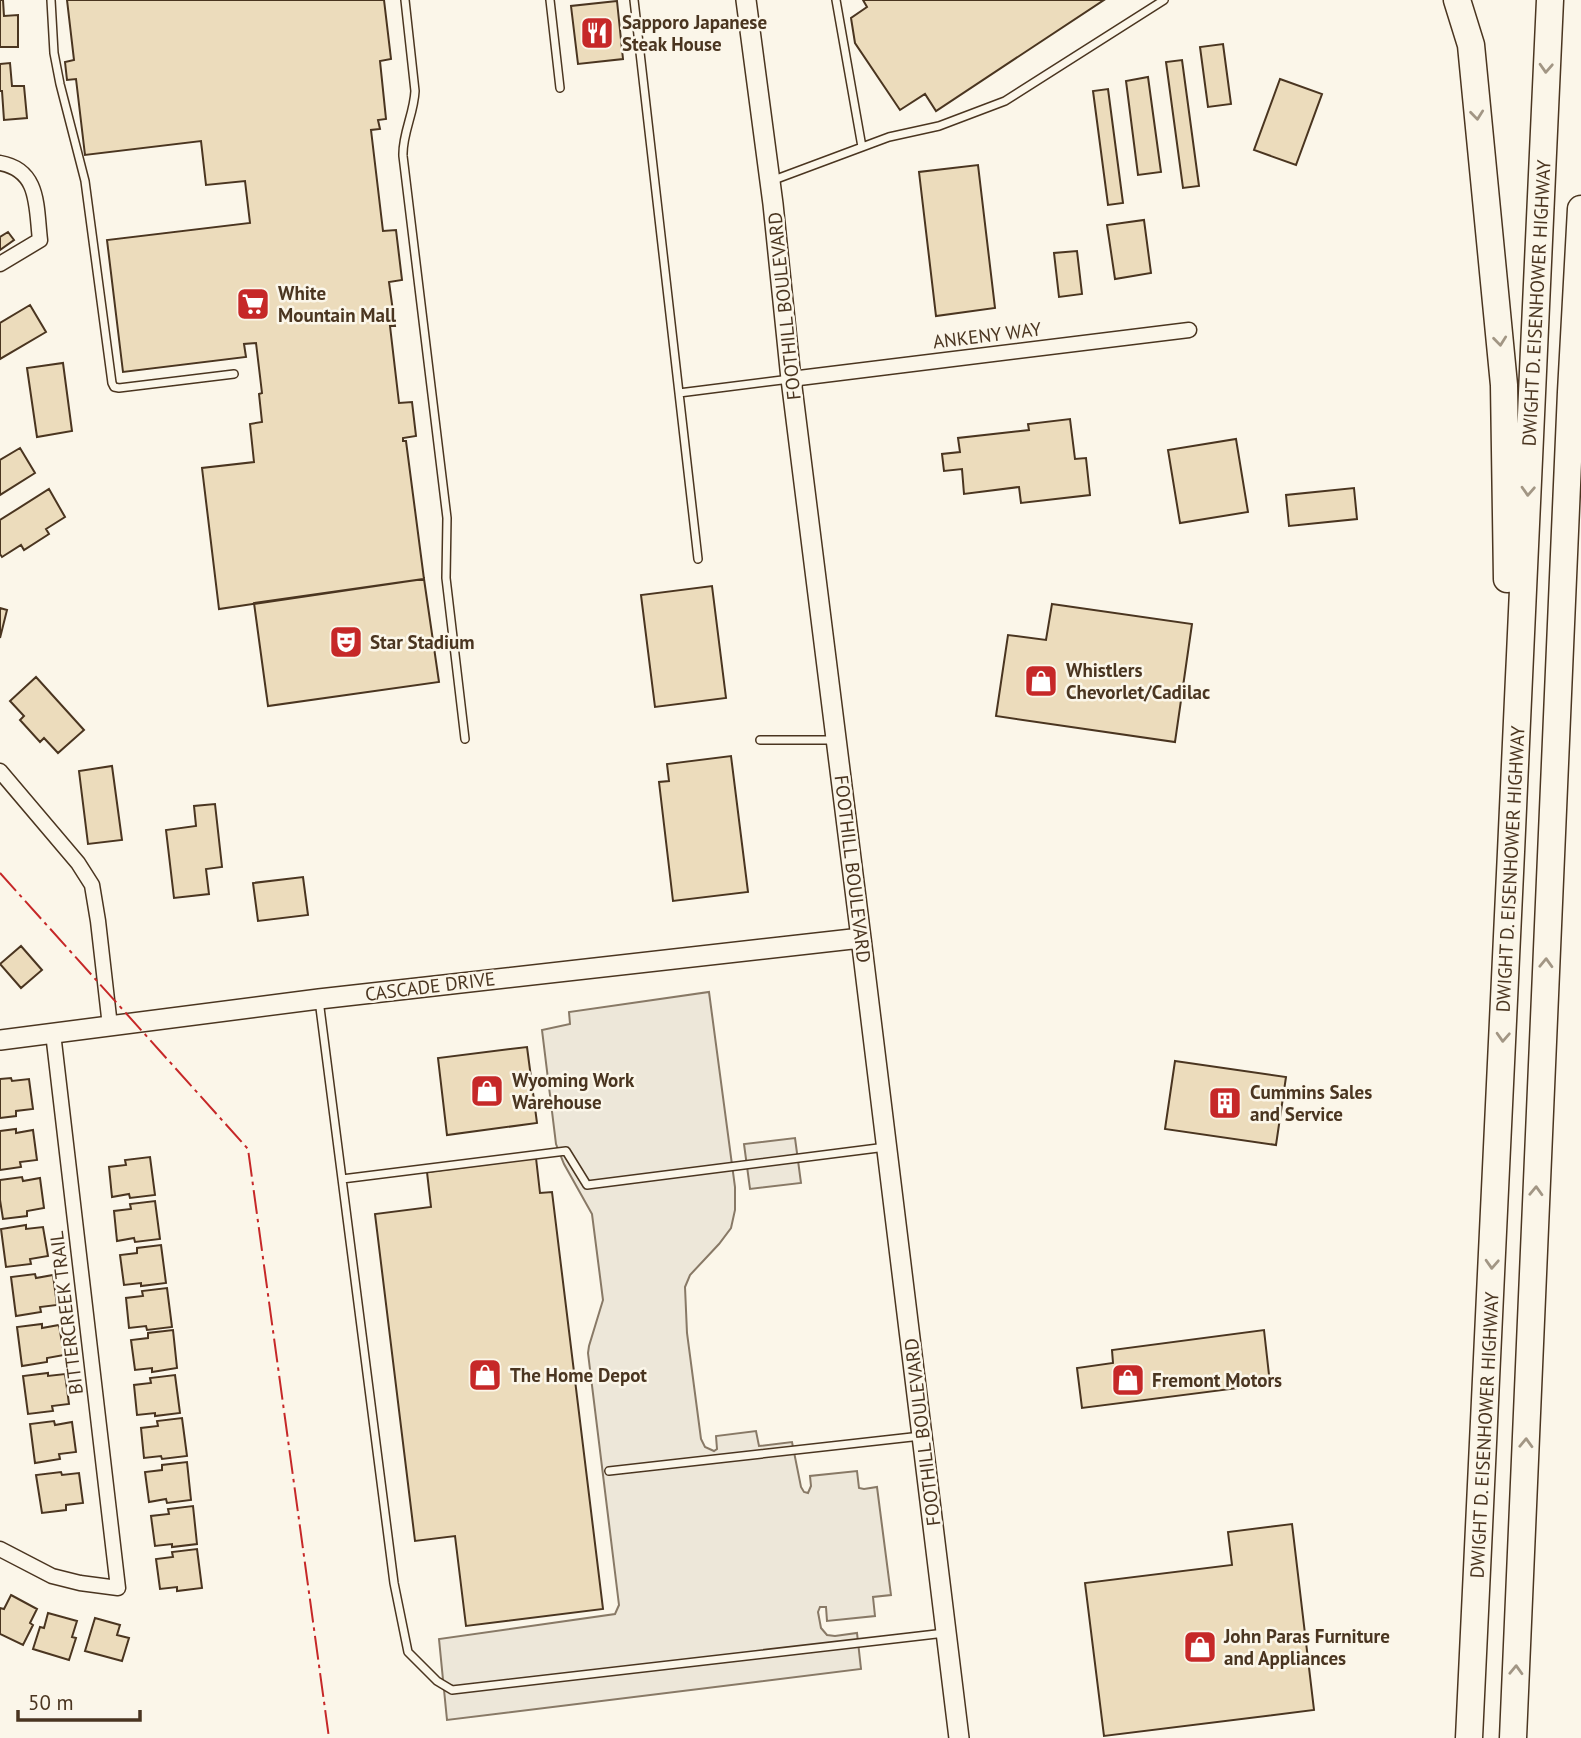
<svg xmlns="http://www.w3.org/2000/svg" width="1581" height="1738" viewBox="0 0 1581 1738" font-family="'PT Sans',sans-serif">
<rect width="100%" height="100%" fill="#fbf6e9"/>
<path fill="#ede7d9" stroke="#887966" stroke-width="2" d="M709,992l26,195v23l-4,18 -12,16 -29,31 -5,12 2,46 14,106 4,8 9,4 3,-2 -1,-13 40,-5 3,15 33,-4 9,45 3,5 4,1 3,-7 -1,-10 47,-5 2,17 5,1 13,-2 14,108 -18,2 2,19 -48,5 -1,-14h-6l-2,5 3,16 6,7 8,1 22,-3 4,36 -414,51 -8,-81 176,-25 4,-9 -31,-252 1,-7 14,-46 -11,-86 -28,-50 -8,-20 -14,-114 28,-6 -1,-12z
M795,1138l6,45 -51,6 -6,-45z"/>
<path fill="#ecdcbc" stroke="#4a3520" stroke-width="2" d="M0,0h3l1,16 14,-1v32h-18z
M67,0h317l7,59 -11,2 6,58 -8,1 2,9 -9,1 12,101 13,-1 6,50 -13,2 6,44h-5l9,77 13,-1 4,34 -13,2v3h3l18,138 -205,30 -17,-141 52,-6 -4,-38 12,-2 -3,-28 3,-1 -6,-50 -12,1 2,13 -123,15 -16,-132 143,-17 -5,-42 -39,4 -5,-44 -116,14 -9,-76 -9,1 -2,-18 9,-2z
M863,0h241l-168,111 -11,-17 -25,16 -45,-67 -4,-25 16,-11z
M617,1l6,58 -45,5 -7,-58z
M1223,44l8,60 -23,3 -8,-60z
M1182,60l17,126 -16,2 -17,-126z
M10,63l2,23h12l3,32 -23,2 -2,-29h-2v-27z
M1148,77l13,95 -23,3 -12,-94z
M1280,79l42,15 -26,71 -42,-15z
M1108,89l15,114 -15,2 -15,-114z
M978,165l17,143 -59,8 -17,-144z
M1144,220l7,53 -36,6 -8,-54z
M8,232l6,8 -14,10v-13z
M1077,251l5,43 -23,3 -5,-44z
M30,305l16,27 -46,27v-36z
M63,363l9,68 -35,6 -10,-69z
M1070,419l5,40 11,-1 4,37 -69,8 -2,-16 -55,7 -2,-25 -18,2 -2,-17 18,-2 -2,-14 71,-8 -1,-6z
M1236,439l12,73 -68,11 -12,-73z
M20,448l15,25 -35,22v-35z
M1354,488l3,31 -68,7 -3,-31z
M49,489l16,28 -19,12 3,5 -25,16 -3,-5 -19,12 -2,-3v-34z
M424,579l15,103 -171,24 -14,-103z
M712,586l14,112 -71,9 -14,-112z
M1052,604l140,20 -17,118 -179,-26 12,-81 38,5z
M0,608l7,2 -7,28z
M36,677l48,53 -26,23 -14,-15 -4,4 -20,-22 4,-4 -14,-15z
M731,756l17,136 -75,9 -14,-119 10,-1 -2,-17z
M112,766l10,74 -34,4 -9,-73z
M215,804l7,63 -16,2 3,25 -35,4 -8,-68 30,-4 -2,-20z
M303,877l5,38 -50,6 -5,-38z
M21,946l21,24 -21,18 -21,-24z
M527,1047l10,76 -90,12 -9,-77z
M1175,1061l111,16 -10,68 -111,-16z
M11,1078l1,3 17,-2 4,30 -17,2v5l-16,2v-39z
M16,1129v4l17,-3 4,30 -17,2 1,5 -21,3v-39z
M150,1157l5,38 -25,3 -1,-4 -17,3 -3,-30 17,-2 -1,-5z
M536,1158l4,35 12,-1 51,417 -137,17 -11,-90 -40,5 -40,-327 56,-7 -4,-35z
M22,1177l1,4 17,-3 4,30 -17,3v5l-24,3 -3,-19v-20z
M155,1201l5,38 -25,3 -1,-4 -17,3 -3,-30 17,-2 -1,-5z
M26,1225v4l17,-2 5,29 -18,3 1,5 -25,3 -5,-38z
M161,1245l5,38 -25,3v-3l-17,2 -4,-30 17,-2v-5z
M35,1274l1,4 17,-3 4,30 -17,2 1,5 -25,4 -5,-39z
M167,1288l5,39 -25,3 -1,-4 -17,2 -3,-30 17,-2 -1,-5z
M42,1324v4l17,-3 5,30 -17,3v4l-25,4 -5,-39z
M173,1330l4,38 -25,4v-4l-17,2 -4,-30 17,-2v-5z
M1264,1330l6,54 -188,24 -5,-40 36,-5 -1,-13z
M48,1373v3l17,-2 4,30 -17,2 1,5 -25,3 -5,-38z
M175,1375l5,38 -25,3v-3l-18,2 -3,-30 17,-2 -1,-5z
M182,1418l5,38 -25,3 -1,-3 -17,2 -3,-30 17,-2 -1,-5z
M54,1421l1,4 17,-3 4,30 -17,2 1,5 -25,4 -5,-39z
M187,1462l4,38 -24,3 -1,-4 -17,3 -4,-30 17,-2v-5z
M61,1472l1,3 17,-2 4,30 -17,2v5l-24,3 -6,-38z
M193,1506l4,38 -25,3v-3l-17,2 -4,-30 18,-2 -1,-5z
M1292,1524l22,186 -210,26 -19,-153 147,-18 -4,-33z
M197,1549l5,39 -25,3v-4l-17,2 -4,-30 17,-2 -1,-5z
M11,1595l26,14 -7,14 3,2 -10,20 -23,-11v-26l4,1z
M48,1613l29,8 -5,16 4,1 -7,22 -36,-11 7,-22 4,1z
M95,1618l25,7 -3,10 12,3 -7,23 -37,-10z"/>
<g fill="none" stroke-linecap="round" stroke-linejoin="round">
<defs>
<path id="service" d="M51,0l3,53 6,31 25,97 27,202 2,4 5,1 115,-14
M405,0l10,91c-1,23 -13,43 -12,65l44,362 -1,60 19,161
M550,0l10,88
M634,0l64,559
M836,0l26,147
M771,181l118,-44 50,-11 66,-25 159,-101
M679,393l111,-14
M760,740h76
M319,1000l75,583 14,69 29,29 15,9 493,-57
M342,1179l224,-28 21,34 299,-38
M609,1471l312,-35"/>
<path id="minor" d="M0,163c40,7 36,44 40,77l-40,24
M791,379l398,-49
M0,771l78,92 14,22 6,36 12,105
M0,1549l52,27 28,7 38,5 -65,-555"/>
<path id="tertiary" d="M746,0l27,204 18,175 70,559 98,800
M0,1040l319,-41 542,-61"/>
<path id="motorway" d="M1457,0l14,45 33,340 3,194
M1469,1738l42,-886 39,-852
M1513,1738l58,-1346 10,-183"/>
</defs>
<use href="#service" stroke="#4a3520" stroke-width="10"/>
<use href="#minor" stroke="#4a3520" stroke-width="17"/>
<use href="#tertiary" stroke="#4a3520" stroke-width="22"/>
<use href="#motorway" stroke="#4a3520" stroke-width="29"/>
<use href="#service" stroke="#fbf6e9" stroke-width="7"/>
<use href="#minor" stroke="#fbf6e9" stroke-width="14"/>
<use href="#tertiary" stroke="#fbf6e9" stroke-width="19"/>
<use href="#motorway" stroke="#fbf6e9" stroke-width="26"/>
<path stroke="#c62828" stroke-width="2" stroke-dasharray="24 5 3.5 5" stroke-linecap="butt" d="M0,873l248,276 81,589"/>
</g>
<defs><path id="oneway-chevron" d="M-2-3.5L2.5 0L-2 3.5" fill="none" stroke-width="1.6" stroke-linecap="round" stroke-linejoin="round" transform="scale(1.75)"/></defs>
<g stroke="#a29684">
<use href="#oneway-chevron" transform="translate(1546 68) rotate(93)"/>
<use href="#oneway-chevron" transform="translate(1477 115) rotate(84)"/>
<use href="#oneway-chevron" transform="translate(1500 341) rotate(84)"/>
<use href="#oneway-chevron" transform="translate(1528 491) rotate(93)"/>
<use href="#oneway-chevron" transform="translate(1546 963) rotate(-88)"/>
<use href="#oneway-chevron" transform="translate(1503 1037) rotate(93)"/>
<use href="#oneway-chevron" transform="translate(1536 1191) rotate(-88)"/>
<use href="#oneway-chevron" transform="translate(1492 1264) rotate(93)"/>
<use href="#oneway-chevron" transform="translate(1526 1443) rotate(-88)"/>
<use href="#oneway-chevron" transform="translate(1516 1670) rotate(-88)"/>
</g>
<defs>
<symbol id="restaurant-square" viewBox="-11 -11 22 22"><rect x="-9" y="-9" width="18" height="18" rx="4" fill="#c62828" stroke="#fbf6e9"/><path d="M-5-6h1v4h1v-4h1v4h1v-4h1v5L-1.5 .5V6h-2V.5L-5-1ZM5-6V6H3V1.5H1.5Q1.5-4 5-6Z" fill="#fff"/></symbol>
<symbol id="supermarket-square" viewBox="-11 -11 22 22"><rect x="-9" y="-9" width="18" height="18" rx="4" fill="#c62828" stroke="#fbf6e9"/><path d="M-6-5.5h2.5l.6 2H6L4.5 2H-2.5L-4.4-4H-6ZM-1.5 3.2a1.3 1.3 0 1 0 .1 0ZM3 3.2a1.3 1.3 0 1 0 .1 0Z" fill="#fff"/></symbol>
<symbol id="theatre-square" viewBox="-11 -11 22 22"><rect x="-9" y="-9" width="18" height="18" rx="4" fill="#c62828" stroke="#fbf6e9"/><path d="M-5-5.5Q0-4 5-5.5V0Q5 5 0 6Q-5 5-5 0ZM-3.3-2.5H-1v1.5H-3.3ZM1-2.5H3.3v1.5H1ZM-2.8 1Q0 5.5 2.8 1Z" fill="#fff"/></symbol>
<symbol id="shop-square" viewBox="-11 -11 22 22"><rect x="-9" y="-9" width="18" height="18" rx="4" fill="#c62828" stroke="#fbf6e9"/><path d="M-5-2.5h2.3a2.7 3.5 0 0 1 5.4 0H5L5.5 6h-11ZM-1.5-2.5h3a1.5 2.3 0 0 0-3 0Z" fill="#fff"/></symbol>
<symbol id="building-square" viewBox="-11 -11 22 22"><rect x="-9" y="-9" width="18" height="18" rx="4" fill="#c62828" stroke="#fbf6e9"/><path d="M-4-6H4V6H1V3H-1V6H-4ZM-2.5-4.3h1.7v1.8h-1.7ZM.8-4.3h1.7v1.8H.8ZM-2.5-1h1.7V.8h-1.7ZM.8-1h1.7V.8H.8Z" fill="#fff"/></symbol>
</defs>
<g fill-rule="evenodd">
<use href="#restaurant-square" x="578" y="14" width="38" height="38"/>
<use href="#supermarket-square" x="234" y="285" width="38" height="38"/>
<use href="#theatre-square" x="327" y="623" width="38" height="38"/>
<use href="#shop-square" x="1022" y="662" width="38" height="38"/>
<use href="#shop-square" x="468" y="1072" width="38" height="38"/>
<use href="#building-square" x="1206" y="1084" width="38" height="38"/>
<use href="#shop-square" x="466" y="1356" width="38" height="38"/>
<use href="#shop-square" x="1109" y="1361" width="38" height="38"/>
<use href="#shop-square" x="1181" y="1628" width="38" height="38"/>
</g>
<g text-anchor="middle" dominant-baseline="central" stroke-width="5" stroke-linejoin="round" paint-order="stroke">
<g font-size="19" font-weight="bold" fill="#4a3520" stroke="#fbf6e9" text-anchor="start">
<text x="622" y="22">Sapporo Japanese<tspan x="622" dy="22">Steak House</tspan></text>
<text x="278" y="293">White<tspan x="278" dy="22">Mountain Mall</tspan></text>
<text x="370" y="642">Star Stadium</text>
<text x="1066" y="670">Whistlers<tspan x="1066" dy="22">Chevorlet/Cadilac</tspan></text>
<text x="512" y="1080">Wyoming Work<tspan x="512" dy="22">Warehouse</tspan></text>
<text x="1250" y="1092">Cummins Sales<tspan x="1250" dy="22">and Service</tspan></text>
<text x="510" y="1375">The Home Depot</text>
<text x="1152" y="1380">Fremont Motors</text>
<text x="1224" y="1636">John Paras Furniture<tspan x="1224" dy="22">and Appliances</tspan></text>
</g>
<g font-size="19" fill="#4a3520" stroke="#fbf6e9">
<text transform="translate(1536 303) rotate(-87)">DWIGHT D. EISENHOWER HIGHWAY</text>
<text transform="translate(784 306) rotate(-96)">FOOTHILL BOULEVARD</text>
<text transform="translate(987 335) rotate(-7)">ANKENY WAY</text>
<text transform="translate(853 869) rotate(83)">FOOTHILL BOULEVARD</text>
<text transform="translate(1510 869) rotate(-87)">DWIGHT D. EISENHOWER HIGHWAY</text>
<text transform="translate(430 986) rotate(-7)">CASCADE DRIVE</text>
<text transform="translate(66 1313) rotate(-97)">BITTERCREEK TRAIL</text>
<text transform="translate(922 1432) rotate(-97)">FOOTHILL BOULEVARD</text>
<text transform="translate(1484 1435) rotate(-87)">DWIGHT D. EISENHOWER HIGHWAY</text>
</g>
</g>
<path d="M18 1710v10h122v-10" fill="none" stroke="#4a3520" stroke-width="3.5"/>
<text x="28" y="1710" font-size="21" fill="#4a3520" stroke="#fbf6e9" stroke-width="5" paint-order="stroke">50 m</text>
</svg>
